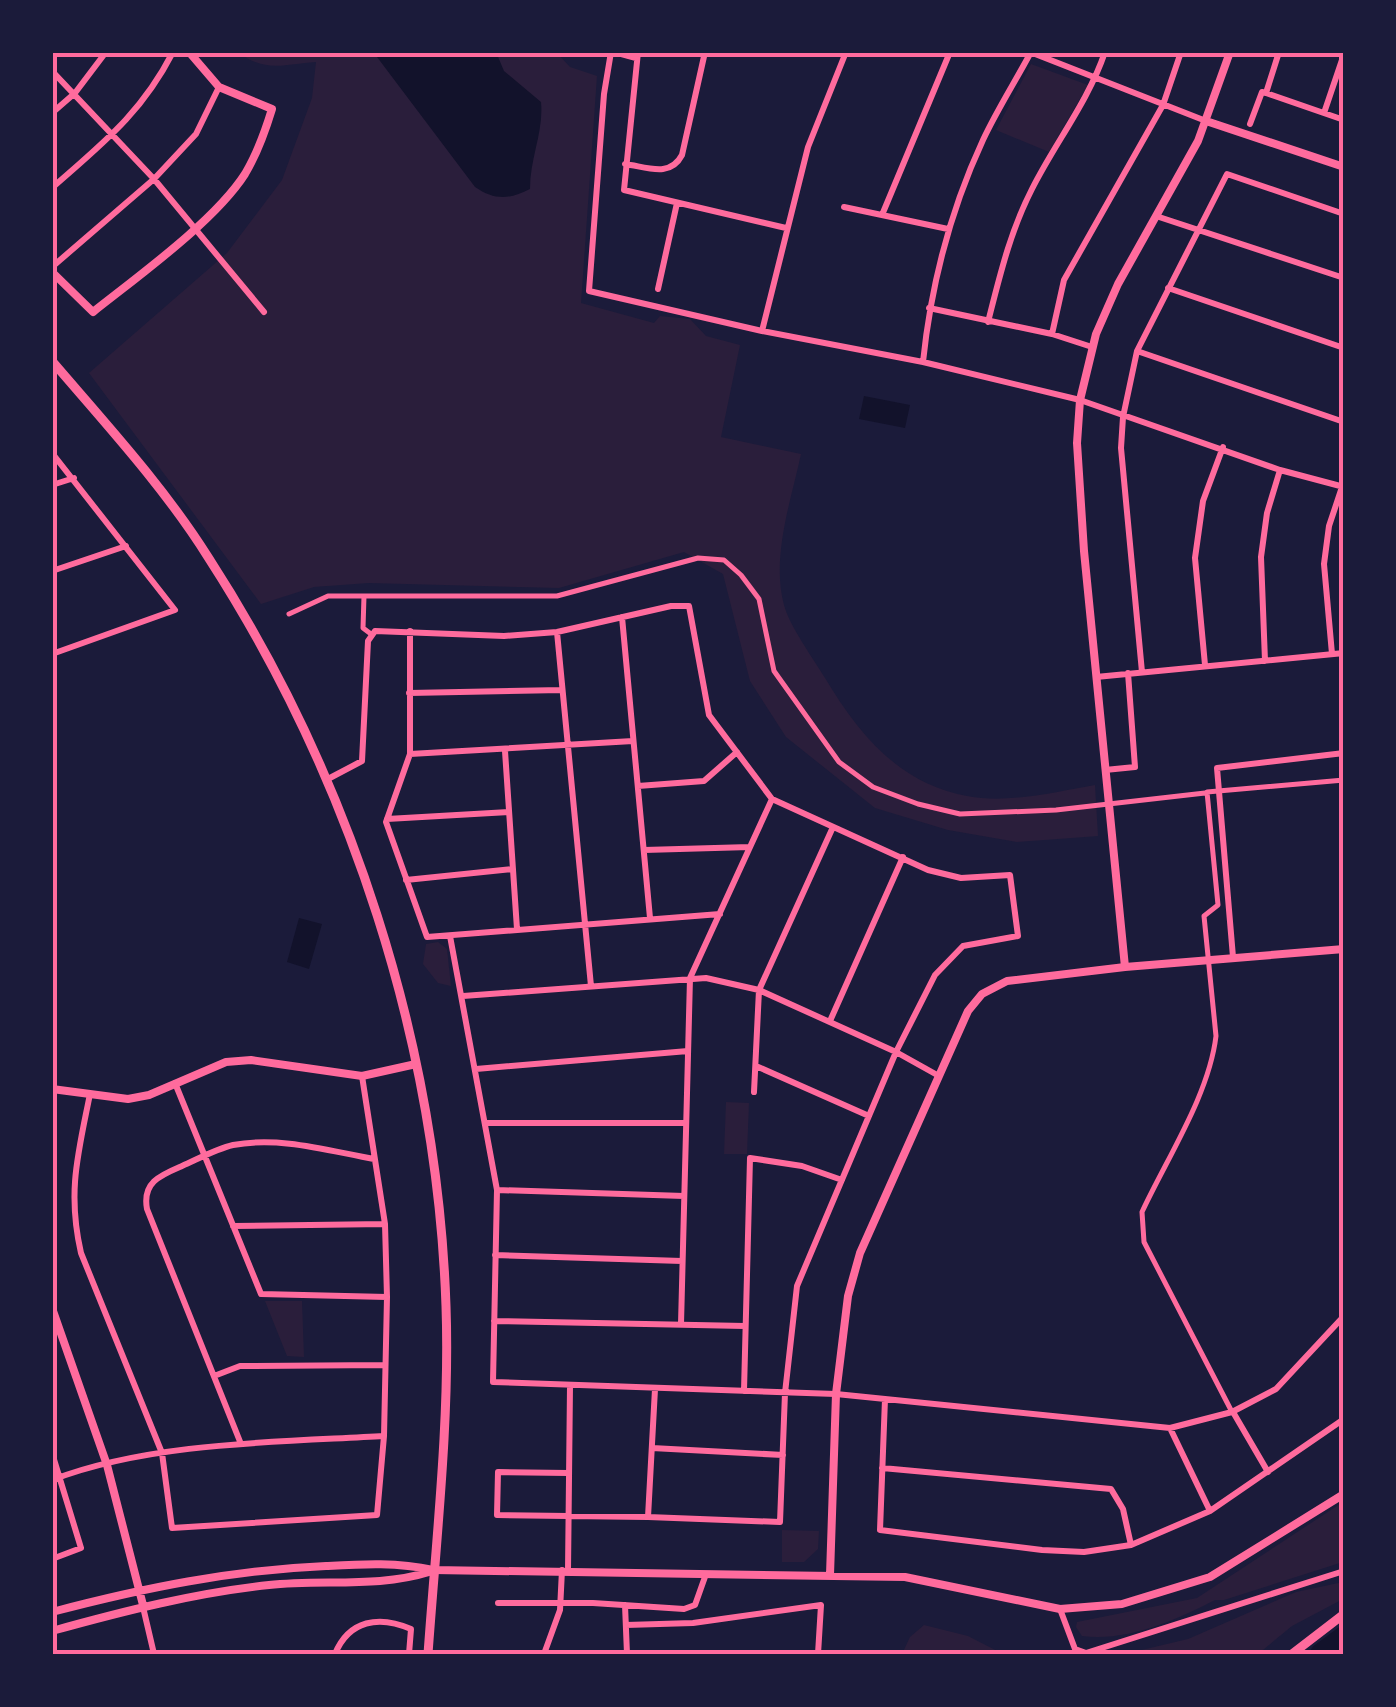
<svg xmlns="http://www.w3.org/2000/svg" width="1396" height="1707" viewBox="0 0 1396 1707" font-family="Figtree,sans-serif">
<rect width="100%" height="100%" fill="#1b1b3a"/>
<path fill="#2a1e3b" d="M239,53h318l13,14 27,9 -16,227 73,20 6,-7 30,3 16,17 34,9 -19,92 80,17c-10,47 -30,103 -17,151 6,22 29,53 41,73 33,55 74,106 142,118 41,8 88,-4 128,-11l3,51 -81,6 -69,-12 -73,-22 -89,-71 -36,-56 -27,-107 -39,-22 -125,36 -191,-5 -54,4 -53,17 -172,-231 138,-120 55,-73 30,-82 4,-36c-32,2 -49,11 -77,-9z
M1031,64l57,21 -39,67 -53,-22z
M438,942l9,7 4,37 -13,-3 -15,-19 3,-20z
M726,1102l23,1 -2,51h-23z
M265,1301h37l2,56 -17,-1z
M1343,1502v60l-119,38h-9c-39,20 -88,42 -133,36l-6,-9 1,-5 120,-24z
M782,1530l37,1 -1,18 -14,13h-22z
M1343,1582v17l-51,27 -34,28h-133l63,-15 108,-47z
M924,1625l44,11 35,18h-101l8,-17z"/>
<path fill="#12122b" d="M496,52l8,19 37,31c3,29 -11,56 -11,87 -21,11 -36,11 -55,-2l-101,-134z
M864,396l46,9 -5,23 -46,-9z
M299,918l23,6 -13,45 -22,-7z"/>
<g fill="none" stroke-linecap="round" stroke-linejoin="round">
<path stroke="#12122b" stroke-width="22" d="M1321,1654l23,-17"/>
<path stroke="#ff6b9d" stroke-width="5" d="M364,596l-1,32 8,6
M289,614l39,-18h229l141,-38 26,2 17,15 18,24 15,72 65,91 34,25 45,17 42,10 96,-4 149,-17
M1207,792l11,113 -14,11 12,120c-7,59 -49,122 -74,176l2,30 88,170
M1207,792l137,-12"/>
<path stroke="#ff6b9d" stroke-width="6" d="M611,52l-7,42 -15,197 173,40 161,31 157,38 200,70 64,17
M614,52l22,6
M638,52l-14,138 162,38
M1030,52l176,69
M52,71l102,108 110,133
M1266,93l78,27
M52,113l23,-20 31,-41
M1324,113l20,-59
M1250,124l12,-32 4,1 13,-41
M625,164c22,3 45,14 57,-9l23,-103
M52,188c51,-45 89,-74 121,-136
M844,207l104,22
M882,215l68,-163
M1156,216l188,62
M52,267l102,-88 42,-45 23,-47
M1168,288l176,60
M658,289l19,-86
M929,308l123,26 40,13
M988,322c12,-47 22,-90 44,-133 23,-46 56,-87 73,-137
M762,331l46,-184 38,-95
M1052,334l12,-54 99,-175 18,-53
M1137,351l207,71
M923,362c8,-77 27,-151 60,-222 14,-30 32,-58 48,-88
M52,453l123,157 -123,44
M52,485l22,-7
M52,571l74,-25
M622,617l28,301
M410,631v123l-24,68 41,115 293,-23
M557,632l34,354
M1332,654l-8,-90 5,-38 14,-42
M1265,661l-4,-104 6,-44 13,-43
M1205,665l-10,-107 8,-57 20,-54
M1142,672l-21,-224 2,-31 14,-66 90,-177 117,40
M1096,677l248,-24
M409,693l153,-3
M505,751l12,178
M410,754l223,-13
M1105,770l30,-3 -7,-94
M326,780l36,-19 6,-120 7,-10 129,5 53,-4 114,-26h18l20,109 63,84 156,71 33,8 49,-3 8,61 -55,10 -28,29 -39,77 -99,234 -12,107 -5,129 -132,-5 7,-128
M638,786l66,-5 33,-29
M387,819l122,-7
M644,850l106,-3
M406,880l107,-11
M450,936l47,254 -4,192 343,12 334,34 62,-16 44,-23 68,-73
M1233,957l-16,-189 127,-15
M463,996l243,-18 53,12 137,62 43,24
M830,1021l73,-164
M756,1066l113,50
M476,1069l212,-18
M362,1076l23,148 2,73
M754,1092l5,-102 74,-163
M90,1094c-12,60 -23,98 -9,159l81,200 10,75 205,-13 7,-79 3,-139 -126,-3 -86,-211
M485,1123h201
M497,1190l187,6
M233,1226l152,-2
M495,1255l187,6
M494,1321l251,5
M681,1324l9,-346 82,-179
M214,1376l26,-10 144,-1
M744,1391l6,-233 52,8 40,14
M885,1399l-5,131 162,20 42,2 47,-7 79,-34 134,-92
M1233,1412l35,60
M1170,1428l40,83
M241,1444l-94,-235c-5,-27 14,-34 35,-43 16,-7 34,-17 51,-21 47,-9 96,6 141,14
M652,1448l131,7
M52,1453l29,95 -29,11
M882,1468l229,21 12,20 8,36
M568,1473l-70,-1 -1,43 151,2
M52,1480c98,-38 228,-38 332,-44
M568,1571l2,-185
M498,1603h95l91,6 11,-4 11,-31
M625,1605l2,49
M143,1607l11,47
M1060,1609l15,40 11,4 258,-82
M626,1625l67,-2 128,-18 -3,49
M335,1654c14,-34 44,-39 76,-25l-2,25
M544,1654l16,-44 2,-40"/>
<path stroke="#ff6b9d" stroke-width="8" d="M1206,121l138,46
M52,272l41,40c44,-35 122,-91 152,-138 12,-20 20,-42 27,-65l-53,-22 -30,-35
M1125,967l-41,-416 -7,-108 3,-43 16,-66 22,-50 80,-143 32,-89
M52,1089l76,10 21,-4 77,-33 25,-2 111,16 54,-12
M52,1308l55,157 36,140
M830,1575l6,-181 12,-98 12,-43 108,-242 14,-17 25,-13 118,-14 219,-18
M52,1612c91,-24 180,-42 274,-46 37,-2 71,-4 107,4l472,7 155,32 62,-5 88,-27 134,-83
M52,1631c72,-20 143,-38 217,-46 53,-6 109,3 160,-13"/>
<path stroke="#ff6b9d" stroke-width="9" d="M52,361c54,63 112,126 156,196 143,221 229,486 238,749 4,113 -10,235 -18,348
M1292,1654l52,-40"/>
</g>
<rect width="1396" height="1707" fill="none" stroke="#1b1b3a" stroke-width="110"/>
<rect x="55" y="55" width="1286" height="1597" fill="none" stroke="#ff6b9d" stroke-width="4"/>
</svg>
